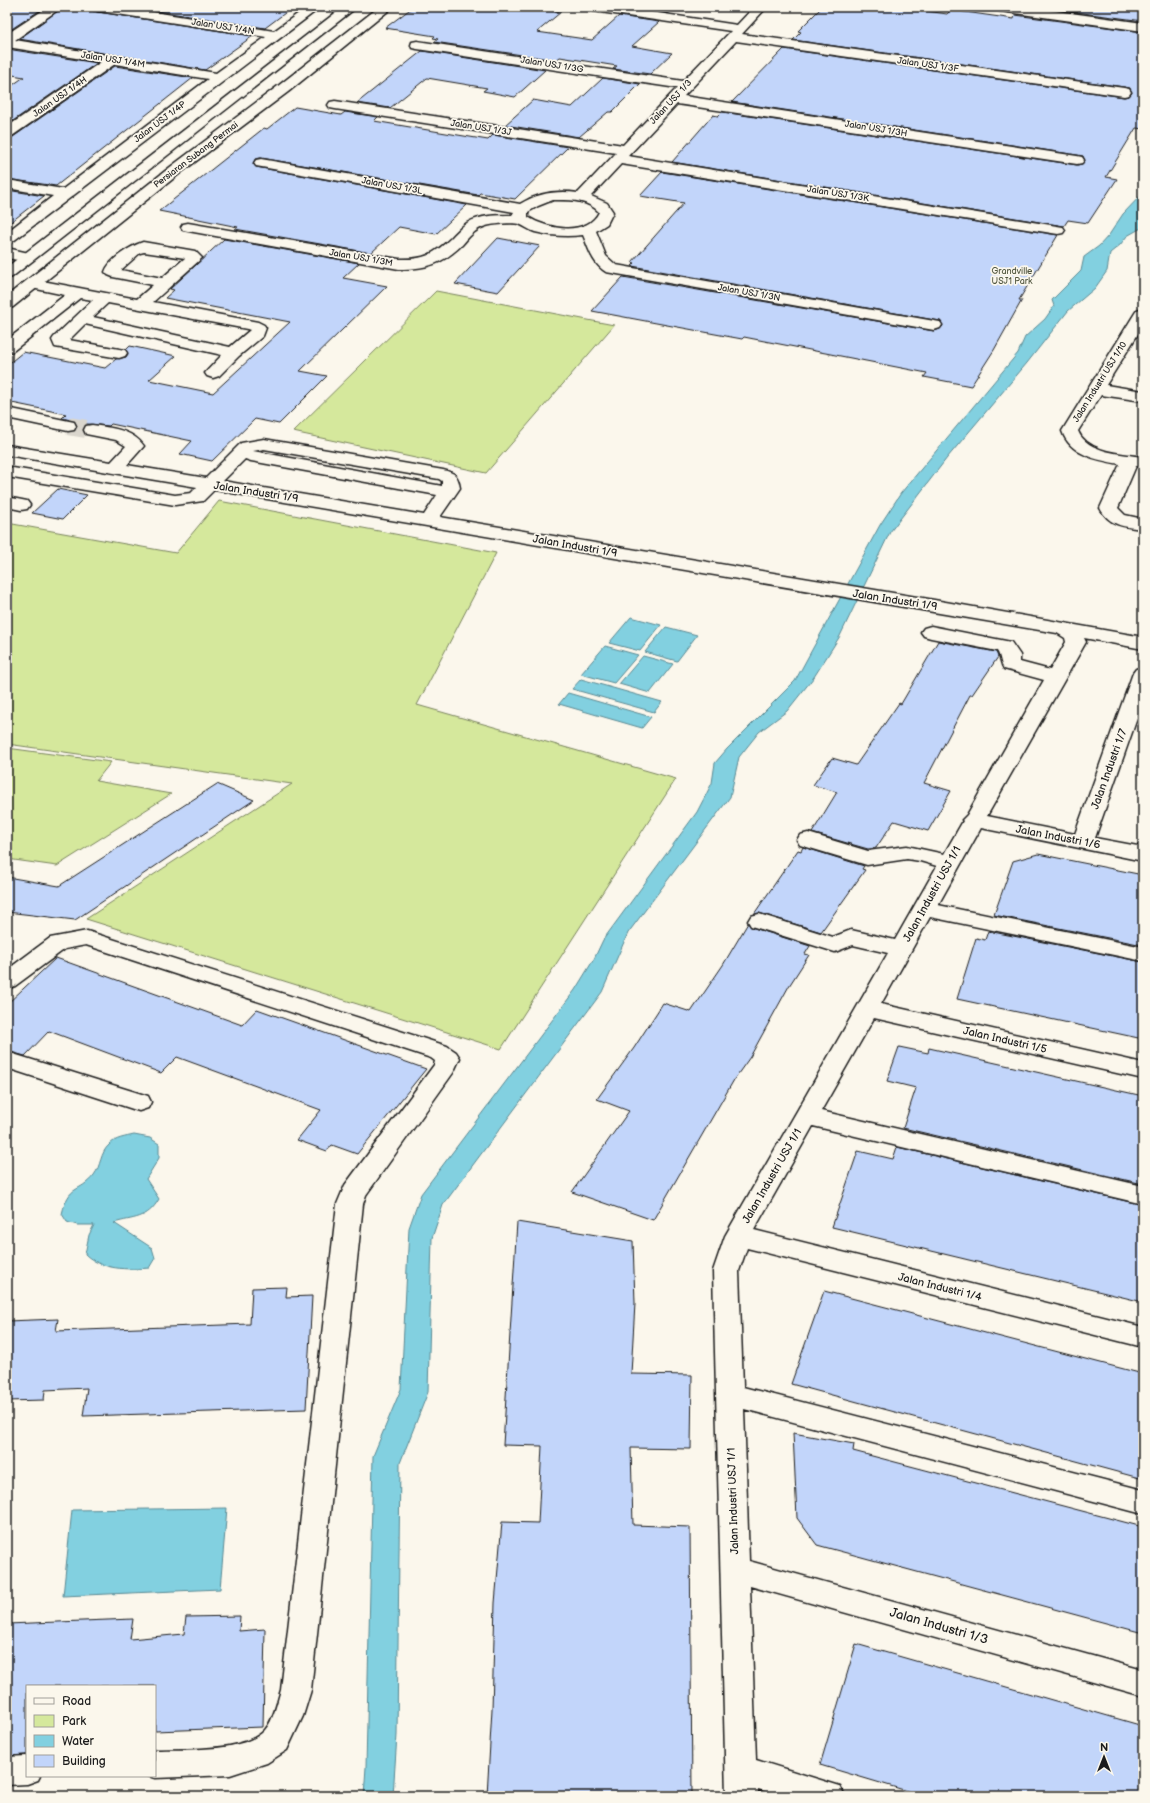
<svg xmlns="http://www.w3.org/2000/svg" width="1150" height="1803" viewBox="0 0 1150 1803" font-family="'Balsamiq Sans',sans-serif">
<rect width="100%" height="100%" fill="#fbf7ec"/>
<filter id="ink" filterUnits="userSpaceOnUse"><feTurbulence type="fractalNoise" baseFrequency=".025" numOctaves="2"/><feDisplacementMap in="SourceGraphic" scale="8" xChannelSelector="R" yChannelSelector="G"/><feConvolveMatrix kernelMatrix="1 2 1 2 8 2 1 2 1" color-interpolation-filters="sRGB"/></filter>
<g filter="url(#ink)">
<path fill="#d5e89c" stroke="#78825c" d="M436,291l178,34 -128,148 -193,-41z
M219,501l277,52 -79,152 259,74 -175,270 -415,-130 206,-135 -285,-40v-221l169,30z
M7,748l104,14 -15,19 75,13 -114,72 -50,-7z"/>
<path fill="#82d0e0" stroke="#598892" d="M1143,193v34l-16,9 -7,9 -10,8 -3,18 -12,17 -27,23 -41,52 -80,95 -57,74 -50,104 -26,41 -27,34 -28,21 -20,25 -9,40 -102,136 -26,59 -159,213 -11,33 -4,154 -28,71 -3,272 -4,61h-29l2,-29 7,-311 28,-67 8,-161 12,-34 154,-204 19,-31 9,-19 94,-128 15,-29 3,-20 12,-14 68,-68 85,-156 21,-32 117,-140 7,-16 20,-18 9,-13 -2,-6 29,-29 3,-14 15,-11 10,-11 14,-21z
M631,617l30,8 -21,26 -31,-8z
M666,627l31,8 -20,26 -32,-9z
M605,646l33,9 -24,28 -33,-9z
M643,656l30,8 -23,29 -31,-9z
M581,679l81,23 -8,10 -82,-23z
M568,693l83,24 -9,11 -83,-24z
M134,1135l16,3 9,6v14l-13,21 13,20c-12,21 -25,18 -45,24l38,25 3,10 -6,10c-21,2 -48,2 -64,-14l4,-19 5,-10h-17l-10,-3 -5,-8c7,-31 17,-20 32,-39 7,-9 6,-22 15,-30 6,-7 17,-8 25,-10z
M227,1508l-7,81 -157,7 9,-86z"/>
<path fill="#c2d5fa" stroke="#1c1c1c" d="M7,7h38l-38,25z
M63,7h28l2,4 5,1 155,24 -48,34 -186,-31z
M132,7h161l-28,21z
M413,7h116l32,5 -24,20 55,8 27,-24 40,6 -27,24 40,7 -22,21 -37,-5 4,-3 -57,-9 -4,3 -122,-18 4,-3 -5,-1 2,-2 -50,-8z
M629,7h46l-6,6z
M822,7h77l48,7 4,-4 63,9 1,-4 128,17v97l-7,-1 -30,49 11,2 -29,44 -20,-3 -4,6 -392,-64 41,-47 5,1 4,-4 355,53 5,-1 3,-3 -2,-5 -6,-1 -345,-53 52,-53 340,48 5,-1 3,-3 -2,-5 -6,-1 -331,-47 8,-8 -3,-1z
M1038,7h105v14z
M7,49l90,14 -90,62v-36l17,-12 -17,-3z
M422,51l123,19 -30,27 -32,-6 4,-3 -60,-10 -37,30 -33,-5z
M115,66l78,12 -137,108 -49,-7v-41l6,-1z
M603,78l37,6 -28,28h-4l-29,25 -74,-12 28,-25 39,7z
M295,107l46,8 4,-3 33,5 -4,4 114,19 5,-5 75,12 -53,52 -35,-6 -2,2 -217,-37 -6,1 -2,5 3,3 211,38 -31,29 -37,-7 -28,26 -136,-24 3,-2 -79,-16 105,-83 3,1z
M662,172l396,63 -39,65h3l-28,50 -23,36 -47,-9 3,-4 -183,-36 -2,2 -150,-28 31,-34 311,54 6,-2 3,-3 -3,-5 -308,-55 3,-3 -3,-1 52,-59 -44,-7z
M7,190l37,6 -37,29z
M498,238l42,8 -42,46 -43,-8z
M224,239l135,24 -16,15 44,8 -87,85 27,5 -48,48 -24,-5 -43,42 -32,-7 12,-13 -81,-17 -2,2 -22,-2 -25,-6 4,-4 -59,-12v-37l16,-13 82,16 11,-9 10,-2 2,-3 -2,-4 4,-4 46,10 -27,24 64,13 77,-71 -125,-24 9,-8 -4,-1z
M58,489l29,6 -24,24 -31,-6z
M938,641l58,11 2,5 -26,38h-2l-46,88 27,8 -23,40 -34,-10 -18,27 -8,1 -56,-16 25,-41 -24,-7 19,-27 24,7 43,-62 2,1z
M217,784l37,16 -179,120 -68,-8v-35l52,9z
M803,847l61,19 -2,3 3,1 -44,62 -62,-19 -5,1 44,-64 3,1z
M1038,854l105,21v70l-149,-30 19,-54z
M748,923l3,4 59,19 -5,8 4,1 -20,31 -39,71 -15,21 -82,142 -81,-28 57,-81 -32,-12 37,-51 29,-45 28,9 32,-47z
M988,931l155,31v77l-186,-40 19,-61 9,2z
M56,958l186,67 15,-16 169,60 -69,85 -25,-9 -5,6 -30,-11 24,-30 -144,-53 -16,16 -112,-42 -24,25 -18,-5v-47z
M899,1047l29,6 1,-5 214,48v88l-240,-56 13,-40 -29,-7z
M897,1147l246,58v97l-311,-75 26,-76 35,8z
M517,1222l116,19 2,62 -4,71 61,1 -1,74 -60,-1 2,77 57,2 2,269h-205l5,-87 3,-106 7,-81 36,1 4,-77 -39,-1z
M287,1287l-1,10 26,-1 -6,113 -223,7 4,-28 -42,2 -1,10 -37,1v-80l51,-2 -2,12 194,-7 2,-36z
M824,1291l319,83v105l-352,-95z
M793,1433l61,11 -1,7 290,76v106l-326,-88 -20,-27z
M240,1616l-1,15 26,-2 -2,98 -108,4v-45h-128v69l-20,1v-132l126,-5 -3,20 54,-5 2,-17z
M856,1644l287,82v70h-219l-104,-31z"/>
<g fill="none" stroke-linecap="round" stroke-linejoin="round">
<path stroke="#dad6cd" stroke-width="18" stroke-dasharray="18 9" stroke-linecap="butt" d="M68,426l24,4"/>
<defs>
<path id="minor" d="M48,7h14l-47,33 201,33 50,-36 -168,-26 -4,-1 -2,-3h30l152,24 33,-24h14l-309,235 -5,1v-11l46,-36 -46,-8v-8l56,9 145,-110 -93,-15 -103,72 -5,1v-10l94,-65 -94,-15v-13z
M587,7h31l119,18 17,-18h13l-25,27 382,54 5,1 2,3 -2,3 -5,1 -388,-55 -52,55 393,60 5,1 2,3 -2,3 -5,1 -400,-60 -49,52 435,71 2,3 -2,3 -5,1 -437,-70 -30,32 16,7 6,9 -6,12 -11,7 10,25 10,9 324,57 2,3 -2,3 -6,2 -328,-58c-14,-9 -17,-23 -23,-37 -16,2 -32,1 -48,-3 -6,-2 -11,-6 -16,-8 -6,-2 -27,0 -33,2 -11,3 -17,11 -24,19 -20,19 -35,24 -63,24l-211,-38 -5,-1 -2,-3 2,-3 5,-1 211,36c25,1 34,-4 52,-21 5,-5 10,-11 16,-15 13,-8 31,-8 45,-8l2,-3 -258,-46 -2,-3 2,-3 5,-1 259,45c17,-11 38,-14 58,-11l38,-40 -281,-44 -5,-1 -2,-3 2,-3 5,-1 288,44 54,-57 -260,-39 -5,-1 -1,-3 1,-3 5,-1 266,40 48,-50 -138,-20 -4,-1zM553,200c16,0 34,-1 46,12 -12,25 -53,17 -71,5v-5l10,-6z
M994,7h33l116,16v8l-143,-20 -4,-1z
M143,242l52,9 7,7 -49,44 105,20 6,3 2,3 -3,8 -24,20 -20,20 -6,2 -6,-2 -2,-3 17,-18 -137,-31 -16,16 56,10 2,3 -2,3 -6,2 -64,-11 -3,-7 2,-3 39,-37 -13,-2 -67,53 -6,2v-13l58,-45 -38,-8 -3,-3 3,-3 5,-2 105,20 16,-14 -40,-8 -5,-2 -3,-3c4,-13 26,-26 38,-30zM144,252l41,6 -23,20 -41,-8 19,-17zM108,303l139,26 3,1 -20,17 -137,-30z
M7,248l26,6 3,3 -3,3 -5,2 -21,-4z
M1143,308v18l-37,59 37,6v10l-42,-6 -23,36c9,22 45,23 65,26v10l-7,-1 -18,42 7,7 18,4v10c-18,-2 -34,-3 -43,-21l20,-44c-23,-4 -50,-9 -58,-33l73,-118 2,-3z
M7,408l67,14 2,4 -2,4 -6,1 -61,-13z
M92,425c19,3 40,4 52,21l-17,19 79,13 35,-35 23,-4 179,31c12,3 15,5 17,18l-20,29 483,81 220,39v12l-59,-11 2,4 -99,174 88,18 58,-161 3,-4 7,-2v34l-48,137 48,9v14l-162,-33 -43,77 205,42v14l-213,-44 -49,87 262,59v16l-269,-61 -53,93 322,75v18l-330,-78 -59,104 389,97v20l-396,-99 -8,23 4,116 400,103v24l-399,-105 5,152 394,109v26l-393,-110 6,174 84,26 5,10h-65l-22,-7v7h-32l-13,-525 12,-35 163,-283 -35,-8 -18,7 -84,-26 -3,-5 3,-5 8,-2 74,23 18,-7 44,10 42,-74 -17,-5 -13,-2 -40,6 -67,-20 -3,-5 3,-5 8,-2 60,18 39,-5 37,8 19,-33 -1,-1 5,-5 77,-135 -40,-11c-4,-6 -3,-12 -7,-18l-66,-13 -7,-2 -3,-4 3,-4 7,-2 80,16 9,13v7l30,8 16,-28 -1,-4 -8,-5 -843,-143 -11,11 -28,4 -168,-28v-10l168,28 16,-2 6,-6 -190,-32v-10l104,17 15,-16 -10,-6 -30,-6 -2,-4 2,-4zM264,449l175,30 3,2v5l-189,-35zM245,459l6,2 186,34 -13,20 -201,-34z
M7,497l20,4 3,4 -3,4 -6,1 -14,-3z
M87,931l360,115 9,6 4,6 -7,15 -87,122 -3,9 -52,486 -8,26 -16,34 -20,13 -37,12 -75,3 -6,-2h6v-26c29,-1 89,3 110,-20 9,-10 12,-28 16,-40l56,-486 8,-19 89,-120 1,-4 -4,-3 -345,-113 -21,4 -50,37 -8,3v-19l43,-32z
M7,1052l141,44 3,6 -3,6 -9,3 -132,-43z
M27,1756v20h13l-2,4 -11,4 -20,1v-28z"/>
<path id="major" d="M343,7h14l-345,270 -5,2v-12z
M379,7h14l-105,85 -109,82 -166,133 -6,2v-13l162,-128 109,-82z"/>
</defs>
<use href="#minor" stroke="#1c1c1c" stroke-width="3"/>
<use href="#major" stroke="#1c1c1c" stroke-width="3"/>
<use href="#minor" fill="#fbf7ec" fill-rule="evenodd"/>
<use href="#major" fill="#fbf7ec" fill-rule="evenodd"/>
</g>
</g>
<g text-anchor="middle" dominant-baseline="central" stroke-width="3.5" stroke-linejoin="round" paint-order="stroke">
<g font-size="9" fill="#1c1c1c" stroke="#fbf7ec">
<text transform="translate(223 27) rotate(9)">Jalan USJ 1/4N</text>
<text transform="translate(113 60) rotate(9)">Jalan USJ 1/4M</text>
<text transform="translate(552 65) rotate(9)">Jalan USJ 1/3G</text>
<text transform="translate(928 65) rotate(8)">Jalan USJ 1/3F</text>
<text transform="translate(60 97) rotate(-35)">Jalan USJ 1/4H</text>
<text transform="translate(671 102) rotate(-47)">Jalan USJ 1/3</text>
<text transform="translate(160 122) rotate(-37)">Jalan USJ 1/4P</text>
<text transform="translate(481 128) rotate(9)">Jalan USJ 1/3J</text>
<text transform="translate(876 129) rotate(9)">Jalan USJ 1/3H</text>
<text transform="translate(196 155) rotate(-37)">Persiaran Subang Permai</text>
<text transform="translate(392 186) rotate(10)">Jalan USJ 1/3L</text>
<text transform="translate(838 194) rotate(9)">Jalan USJ 1/3K</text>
<text transform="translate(361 258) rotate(10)">Jalan USJ 1/3M</text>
<text transform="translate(749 293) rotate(10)">Jalan USJ 1/3N</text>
<text transform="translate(1100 382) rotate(-58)">Jalan Industri USJ 1/10</text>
</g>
<g font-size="9" fill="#545942" stroke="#fbf7ec">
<text x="1012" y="271">Grandville<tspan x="1012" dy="10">USJ1 Park</tspan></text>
</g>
<g font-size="11" fill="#1c1c1c" stroke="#fbf7ec">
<text transform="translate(256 492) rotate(9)">Jalan Industri 1/9</text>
<text transform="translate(575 546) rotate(10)">Jalan Industri 1/9</text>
<text transform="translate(895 600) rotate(9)">Jalan Industri 1/9</text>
<text transform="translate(1109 769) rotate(-70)">Jalan Industri 1/7</text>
<text transform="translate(1058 837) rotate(11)">Jalan Industri 1/6</text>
<text transform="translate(932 894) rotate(-61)">Jalan Industri USJ 1/1</text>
<text transform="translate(1005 1040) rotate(13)">Jalan Industri 1/5</text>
<text transform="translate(772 1176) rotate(-60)">Jalan Industri USJ 1/1</text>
<text transform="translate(940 1287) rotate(14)">Jalan Industri 1/4</text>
<text transform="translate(733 1501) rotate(-92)">Jalan Industri USJ 1/1</text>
</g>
<g font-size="13" fill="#1c1c1c" stroke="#fbf7ec">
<text transform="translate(939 1626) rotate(16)">Jalan Industri 1/3</text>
</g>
</g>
<rect width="1150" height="1803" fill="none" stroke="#fbf7ec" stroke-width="24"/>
<rect x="12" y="12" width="1126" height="1779" fill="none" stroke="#1c1c1c" stroke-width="1.5" filter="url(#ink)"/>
<rect x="26" y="1685" width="130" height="92" fill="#fbf7ec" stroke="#a29f99"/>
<rect x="34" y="1698" width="20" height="6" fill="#fbf7ec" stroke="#a29f99"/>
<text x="62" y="1705" font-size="12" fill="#1c1c1c">Road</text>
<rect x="34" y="1715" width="20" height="12" fill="#d5e89c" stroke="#a29f99"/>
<text x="62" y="1725" font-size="12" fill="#1c1c1c">Park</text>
<rect x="34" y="1735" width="20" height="12" fill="#82d0e0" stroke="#a29f99"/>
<text x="62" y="1745" font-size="12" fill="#1c1c1c">Water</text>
<rect x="34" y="1755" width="20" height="12" fill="#c2d5fa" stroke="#a29f99"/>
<text x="62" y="1765" font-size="12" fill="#1c1c1c">Building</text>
<g transform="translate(1104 1757)" stroke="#fbf7ec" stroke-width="3" paint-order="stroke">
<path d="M0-3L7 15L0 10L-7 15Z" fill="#1c1c1c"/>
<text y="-6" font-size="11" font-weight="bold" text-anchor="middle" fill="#1c1c1c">N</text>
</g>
</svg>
